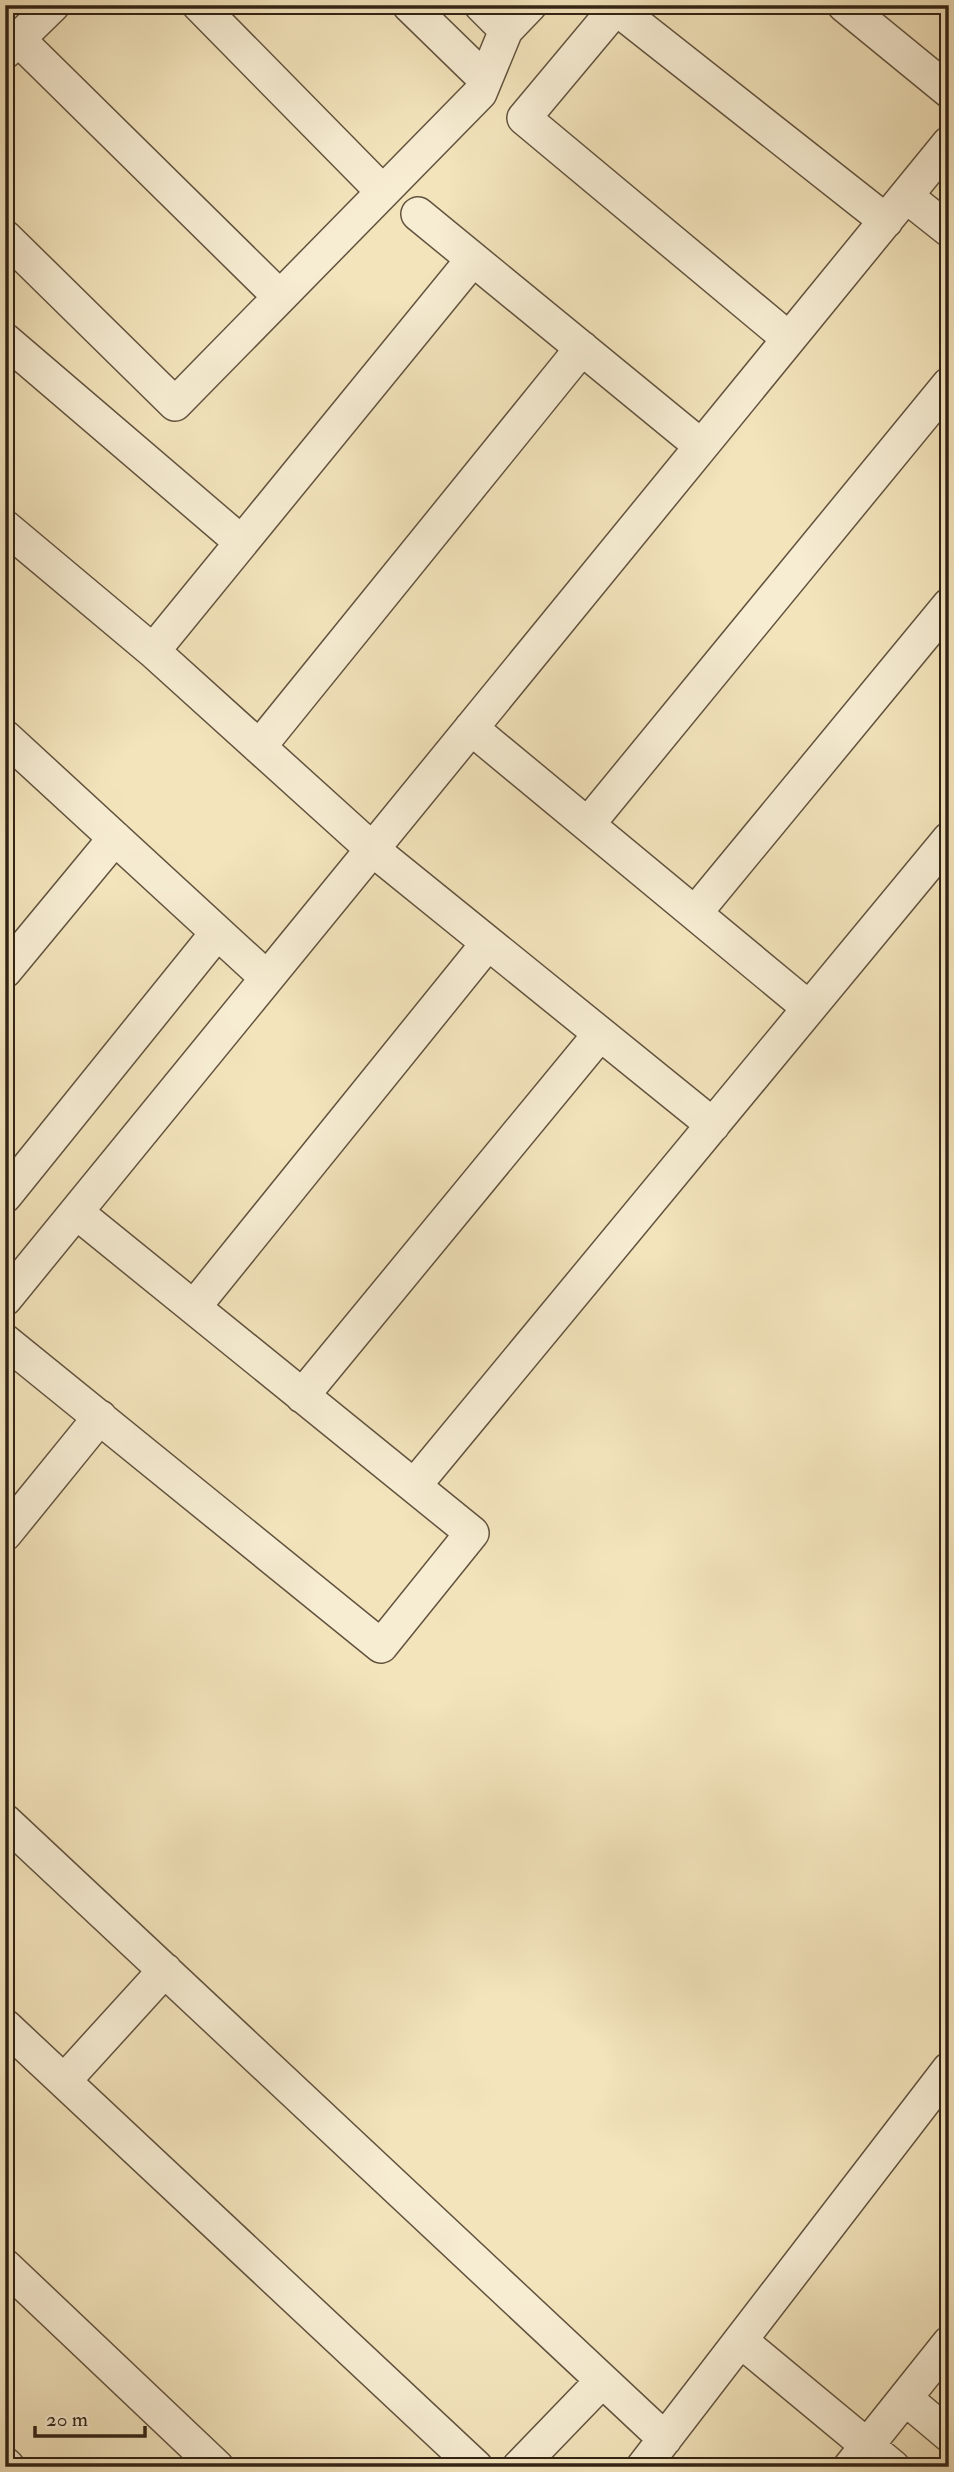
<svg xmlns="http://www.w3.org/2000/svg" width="954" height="2472" viewBox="0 0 954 2472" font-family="'IM FELL Double Pica',serif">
<rect width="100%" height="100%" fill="#f3e4bc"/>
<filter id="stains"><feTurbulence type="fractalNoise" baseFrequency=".00286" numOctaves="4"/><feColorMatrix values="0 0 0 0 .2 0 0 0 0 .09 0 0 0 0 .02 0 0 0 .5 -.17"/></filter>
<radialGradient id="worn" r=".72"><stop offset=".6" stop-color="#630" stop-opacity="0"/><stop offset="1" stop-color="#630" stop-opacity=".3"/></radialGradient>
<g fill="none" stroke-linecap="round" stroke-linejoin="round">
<defs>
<path id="minor" d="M199,5l184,187
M409,5l76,74
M481,5l25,25
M844,5l105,86
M18,39l262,258
M5,52l48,-47
M906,196l43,34
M418,214l283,232
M5,237l170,167 305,-311 26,-63 24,-25
M789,339l-265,-221 92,-110 270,213
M5,340l236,202
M5,527l148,124 219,198 341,276
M153,651l320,-392
M471,728l338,280
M5,737l262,241
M259,747l323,-399
M588,824l361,-440
M695,913l254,-308
M5,971l110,-133
M5,1196l212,-263
M5,1299l944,-1156
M194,1307l294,-364
M5,1341l376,305 91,-113 -396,-321
M302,1396l298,-362
M414,1486l535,-647
M5,1534l95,-117
M5,1821l660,618
M5,2026l471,441
M64,2081l101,-111
M5,2266l212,201
M741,2341l152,126
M905,2398l44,37
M5,2464l3,3
M519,2467l83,-86
M643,2467l306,-398
M850,2467l99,-124"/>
</defs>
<use href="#minor" stroke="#62533f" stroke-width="36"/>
<use href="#minor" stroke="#f7edd3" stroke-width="33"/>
</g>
<rect width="954" height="2472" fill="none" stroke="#f3e4bc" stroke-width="28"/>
<rect x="7" y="7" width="940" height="2458" fill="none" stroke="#322315" stroke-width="3.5"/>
<rect x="14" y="14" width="926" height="2444" fill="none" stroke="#322315" stroke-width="2"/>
<path d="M35 2426v10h110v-10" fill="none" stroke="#322315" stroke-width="3.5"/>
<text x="46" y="2426" font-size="21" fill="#322315" stroke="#f7edd3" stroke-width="5" paint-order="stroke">20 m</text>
<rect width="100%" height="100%" filter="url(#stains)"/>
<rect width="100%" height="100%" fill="url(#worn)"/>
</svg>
